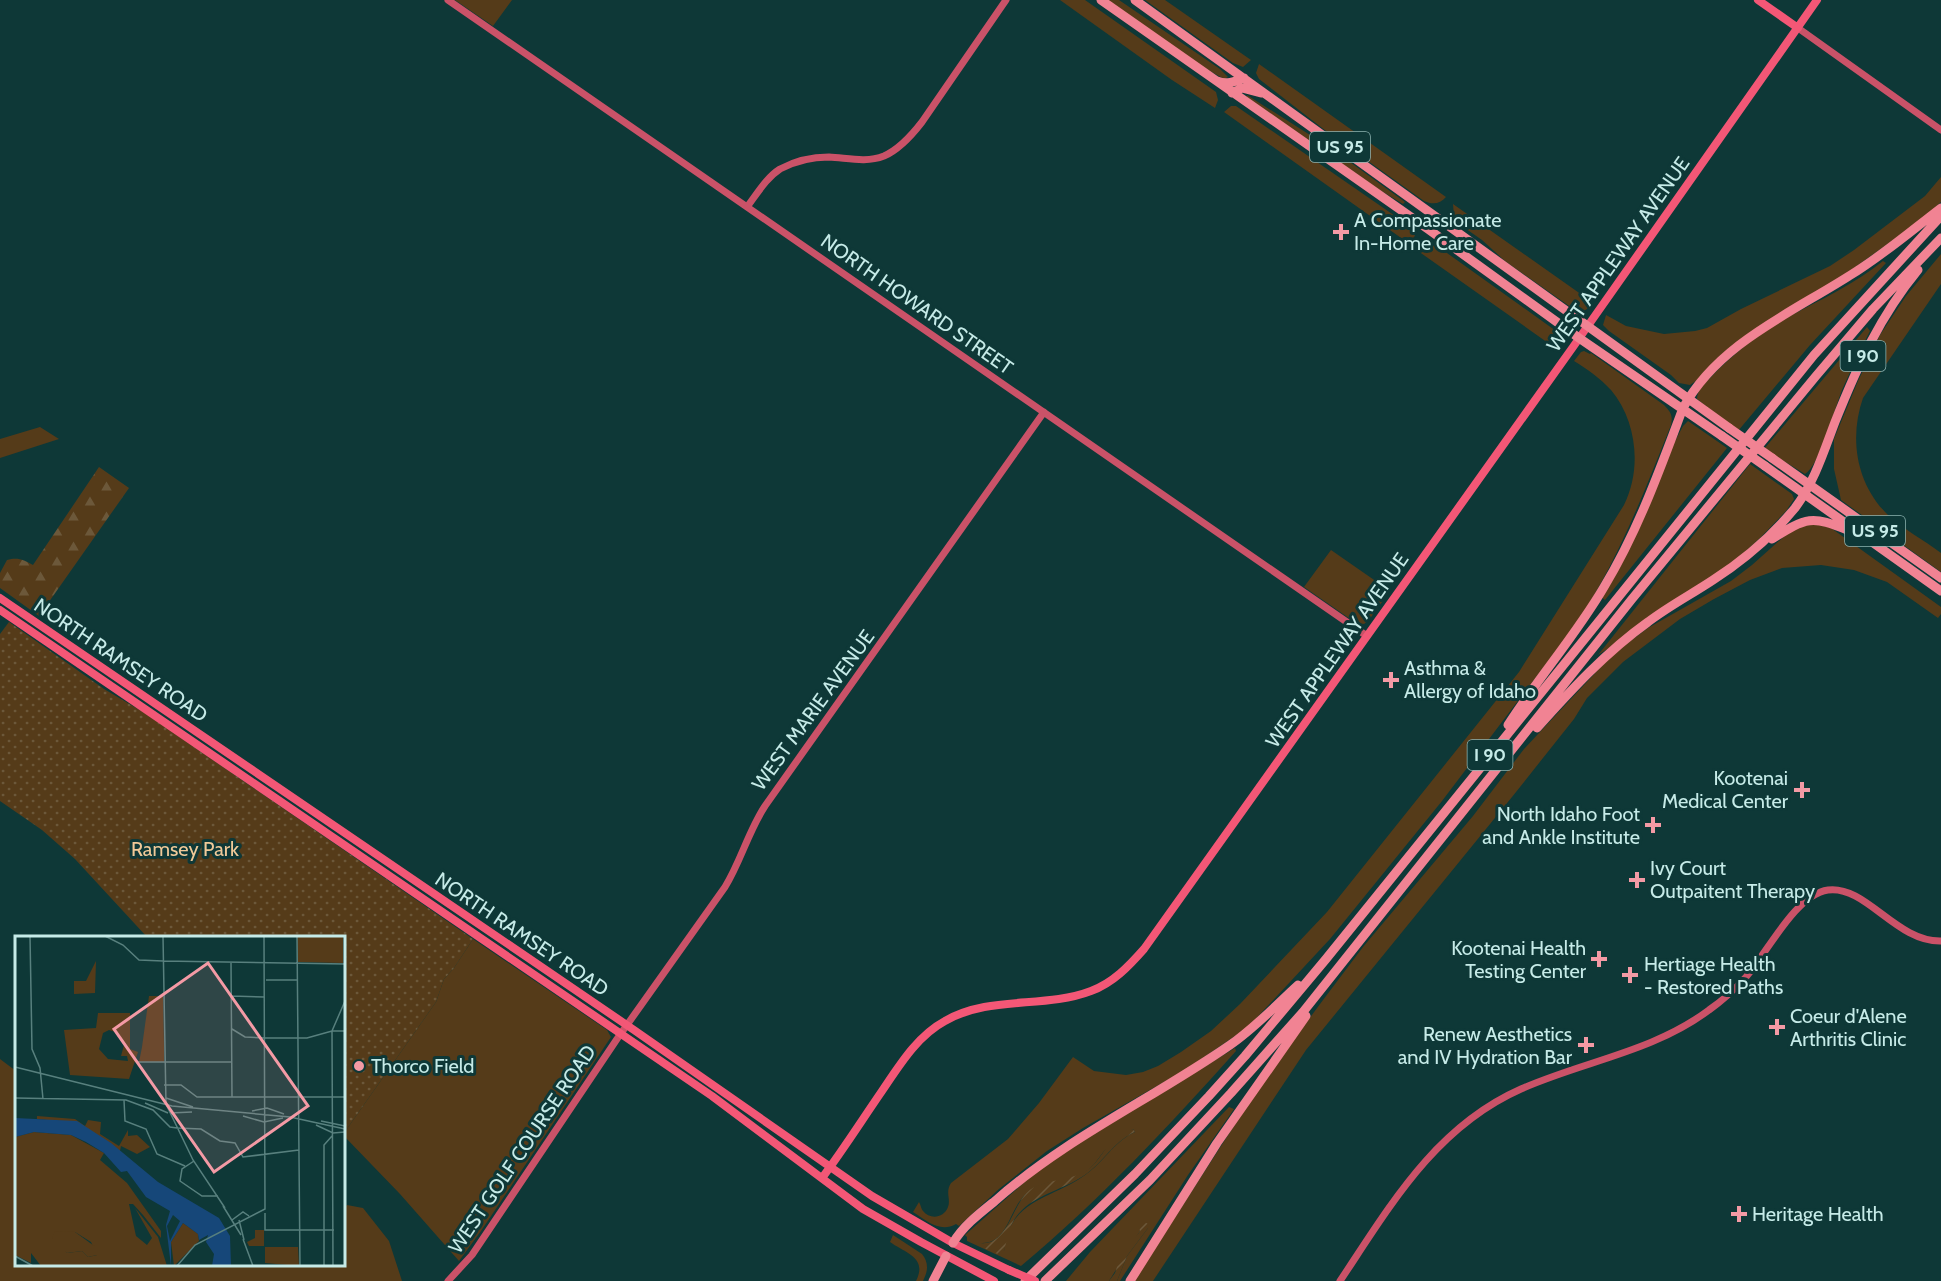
<svg xmlns="http://www.w3.org/2000/svg" width="1941" height="1281" viewBox="0 0 1941 1281" font-family="Cabin,sans-serif">
<defs>
<pattern id="forest-firs" width="22" height="20" patternUnits="userSpaceOnUse" patternTransform="scale(1.5)"><rect width="22" height="20" fill="#553b19"/><path d="M5 1l3.5 6h-7zM16 11l3.5 6h-7z" fill="#6c583a"/></pattern>
<pattern id="park-dots" width="8" height="8" patternUnits="userSpaceOnUse" patternTransform="scale(1.5)"><rect width="8" height="8" fill="#553b19"/><path d="M2 2h.1M6 6h.1" fill="none" stroke="#6c583a" stroke-width="1.8" stroke-linecap="round"/></pattern>
<pattern id="garden-furrows" width="10" height="10" patternUnits="userSpaceOnUse" patternTransform="scale(1.5)"><rect width="10" height="10" fill="#553b19"/><path d="M-1 1l2-2M0 10L10 0M9 11l2-2" fill="none" stroke="#6c583a"/></pattern>
</defs>
<rect width="100%" height="100%" fill="#0e3837"/>
<path fill="#553b19" fill-rule="evenodd" d="M455,0h57l-19,26z
M1060,0h25l131,92 2,8 -3,8 -43,-28z
M1105,0h14l101,69 8,8 -4,2 -33,-19z
M1145,0h20l86,60 -8,7 -10,-4z
M1259,64l187,133c-6,7 -13,8 -22,4l-98,-70 -67,-52 -3,-6z
M1247,95l85,54 73,53 -2,2 -25,-15 -131,-92z
M1231,106h5l175,121 4,8 -4,10 -187,-133z
M1941,177v25l-20,18 -231,165 -11,-2 -8,-8 -62,-44 -6,-6 3,-10 20,11 38,8 31,-3 12,-3 34,-19 89,-43 24,-16 71,-54z
M1453,204l139,98 -5,7 -5,3 -7,-6 -3,2 -67,-47 -23,-21 -23,-16 -5,-7z
M1432,245l8,3 116,83 7,7 -5,12 -140,-99z
M1941,254v30l-78,114c-14,40 -7,86 25,117 15,14 36,25 53,38v19l-100,-72 -7,-31v-30l24,-58 22,-46 26,-39z
M1883,261l3,2 -76,82 -72,86 -41,-32c0,-9 8,-16 15,-23 22,-23 48,-43 76,-59 32,-17 67,-33 95,-56z
M1867,327l3,4c-10,19 -19,39 -28,59 -7,17 -23,77 -37,84l-41,-25z
M1584,351l6,3 1,-1 73,52c7,7 9,11 7,20 -28,70 -53,135 -94,198l-135,178 -112,138 -82,88 -63,43 -102,58 -36,23 -48,38 -40,37 -3,-2c-16,9 -29,-3 -43,-12l6,-10c2,3 2,7 4,9 7,9 21,7 25,-4 3,-8 -3,-15 3,-24l57,-44 31,-36 34,-46 21,14 32,4 17,-3 15,-6 23,-14 30,-21 29,-27 87,-92 192,-240 105,-167c18,-36 13,-84 -13,-115 -11,-12 -24,-21 -37,-29l7,-9z
M1688,421l39,27 -122,152 -4,-3 63,-135 19,-36z
M40,427l19,12 -59,19v-19z
M1750,464l42,30 2,5 -8,12 -25,26 -27,25 -88,57 -37,29 -11,7z
M1819,524l12,4 110,79v7l-3,4 -51,-36 -33,-12 -33,-5 -39,3 -32,12 -36,19 -34,20 -57,43 -36,36 -13,21 -62,78 -206,253 -153,231h-19l127,-197 62,-84 40,-53 110,-131 51,-67 90,-96 34,-25 83,-47 21,-16 36,-32 14,-8z
M1331,550l59,41 -21,29 -5,4 -8,-1 -52,-36z
M473,939l134,91 4,7 -130,194 -22,30 -59,-67 -56,-58v-3l92,-131 8,-23 10,-11z
M1235,1048l1,3c-68,76 -137,150 -215,215l-54,-25v-4l-2,-2 81,-72zM1133,1129l2,3c-20,9 -29,27 -46,40 -33,27 -80,25 -85,79l-24,-8c28,2 28,-32 45,-48 18,-18 39,-10 60,-23 10,-6 14,-16 22,-24 7,-7 18,-13 26,-19z
M0,1059l16,12v193h328v-55l3,-4 16,3 26,33 13,40h-402z
M1229,1107l5,2 -46,66 -68,106h-3l10,-25 21,-28 -8,3 -31,50h-43l24,-29z
M893,1235l29,19c7,9 6,17 1,27h-7c12,-24 -11,-28 -26,-39z"/>
<path fill="url(#forest-firs)" d="M99,467l30,21 -90,128 -39,-28v-15l7,-13c11,-3 17,0 26,5z"/>
<path fill="url(#park-dots)" d="M9,622l95,67 39,23 330,227 -19,29 -10,11 -8,23 -92,131v-195l-197,-1 -72,-78 -33,-29 -42,-29v-167z"/>
<path fill="url(#garden-furrows)" d="M1133,1129l2,3c-19,8 -29,26 -45,39 -20,17 -49,21 -68,39 -15,14 -13,29 -20,46l-25,-11 3,-2c25,3 31,-31 44,-47 14,-18 39,-13 58,-23 15,-7 20,-22 31,-33 6,-6 13,-8 20,-11z
M1143,1221l5,3v4l-21,28 -10,25h-8l6,-8 6,-19 17,-20 2,-3 -2,-7z"/>
<g fill="none" stroke-linecap="round" stroke-linejoin="round">
<path stroke="#ca5268" stroke-width="7" d="M448,0l919,636
M1798,28l143,102
M747,207c10,-13 19,-29 33,-38 15,-8 32,-12 49,-12 19,1 37,6 55,-1 16,-7 28,-21 38,-34l84,-122
M448,1281l24,-26 145,-216 108,-152c16,-26 23,-55 40,-81l279,-394
M1340,1281c50,-75 95,-154 181,-192 63,-28 132,-37 188,-79 13,-9 26,-21 37,-33 21,-24 50,-83 82,-87 38,-5 68,52 113,51"/>
<path stroke="#f35776" stroke-width="8" d="M1758,0l40,28
M0,598l634,432 238,166 81,47 56,27
M0,610l712,486 151,113 58,33 73,39
M822,1178c21,-28 40,-58 60,-87 17,-25 35,-55 63,-70 45,-26 99,-12 146,-30 22,-8 38,-25 53,-42l429,-602 244,-347"/>
<path stroke="#f18393" stroke-width="9" d="M1101,0l327,229 151,109 143,98
M1135,0l594,428
M1217,81c10,4 17,1 27,-3
M1232,93l10,-5 19,5
M1772,458l169,120
M1765,466l176,125
M1772,539c35,-22 39,-24 78,-8
M1508,725c30,-47 68,-90 96,-138 34,-56 56,-118 79,-179 35,-64 108,-95 166,-132 33,-20 62,-45 92,-68
M1537,728c34,-38 69,-76 111,-106 21,-16 44,-28 65,-42 31,-20 59,-44 82,-72 19,-25 29,-57 40,-86 22,-55 45,-106 83,-152
M953,1243c10,-17 27,-30 42,-42 71,-63 157,-102 235,-156 25,-17 45,-39 68,-60
M933,1281l13,-25
M1025,1281l110,-107 74,-78 36,-40 81,-97 488,-604 127,-139
M1045,1281l105,-101 81,-87 72,-81 329,-413 184,-223 57,-67 68,-71
M1130,1281l87,-138 89,-127"/>
<path stroke="#f35776" stroke-width="8" d="M1009,1270l26,11"/>
<path stroke="#f18393" stroke-width="9" d="M1729,428l43,30
M1722,436l43,30"/>
</g>
<g fill="#f49aa5" stroke="#0e3837" stroke-width="2">
<path d="M1338 223h6v6h6v6h-6v6h-6v-6h-6v-6h6z"/>
<path d="M1388 671h6v6h6v6h-6v6h-6v-6h-6v-6h6z"/>
<path d="M1799 781h6v6h6v6h-6v6h-6v-6h-6v-6h6z"/>
<path d="M1650 816h6v6h6v6h-6v6h-6v-6h-6v-6h6z"/>
<path d="M1634 871h6v6h6v6h-6v6h-6v-6h-6v-6h6z"/>
<path d="M1596 950h6v6h6v6h-6v6h-6v-6h-6v-6h6z"/>
<path d="M1627 966h6v6h6v6h-6v6h-6v-6h-6v-6h6z"/>
<path d="M1774 1018h6v6h6v6h-6v6h-6v-6h-6v-6h6z"/>
<path d="M1583 1036h6v6h6v6h-6v6h-6v-6h-6v-6h6z"/>
<circle cx="359" cy="1066" r="6"/>
<path d="M1736 1205h6v6h6v6h-6v6h-6v-6h-6v-6h6z"/>
</g>
<g text-anchor="middle" dominant-baseline="central" stroke-width="6" stroke-linejoin="round" paint-order="stroke">
<g fill="#0e3837" stroke="#8fb5b3" stroke-width="1.5">
<rect x="1310" y="132" width="60" height="30" rx="4.5"/>
<rect x="1840.5" y="341" width="45" height="30" rx="4.5"/>
<rect x="1845" y="516" width="60" height="30" rx="4.5"/>
<rect x="1467.5" y="740" width="45" height="30" rx="4.5"/>
</g>
<g font-size="18" font-weight="bold" fill="#c6ebe8">
<text x="1340" y="147">US 95</text>
<text x="1863" y="356">I 90</text>
<text x="1875" y="531">US 95</text>
<text x="1490" y="755">I 90</text>
</g>
<g font-size="20" fill="#c6ebe8" stroke="#0e3837" text-anchor="start">
<text x="1354" y="220">A Compassionate<tspan x="1354" dy="23">In-Home Care</tspan></text>
<text x="1404" y="668">Asthma &amp;<tspan x="1404" dy="23">Allergy of Idaho</tspan></text>
<text x="1788" y="778" text-anchor="end">Kootenai<tspan x="1788" dy="23">Medical Center</tspan></text>
<text x="1640" y="814" text-anchor="end">North Idaho Foot<tspan x="1640" dy="23">and Ankle Institute</tspan></text>
<text x="1650" y="868">Ivy Court<tspan x="1650" dy="23">Outpaitent Therapy</tspan></text>
<text x="1586" y="948" text-anchor="end">Kootenai Health<tspan x="1586" dy="23">Testing Center</tspan></text>
<text x="1644" y="964">Hertiage Health<tspan x="1644" dy="23">- Restored Paths</tspan></text>
<text x="1790" y="1016">Coeur d'Alene<tspan x="1790" dy="23">Arthritis Clinic</tspan></text>
<text x="1572" y="1034" text-anchor="end">Renew Aesthetics<tspan x="1572" dy="23">and IV Hydration Bar</tspan></text>
<text x="371" y="1066">Thorco Field</text>
<text x="1752" y="1214">Heritage Health</text>
</g>
<g font-size="20" fill="#c6ebe8" stroke="#0e3837">
<text transform="translate(1618 254) rotate(-55)">WEST APPLEWAY AVENUE</text>
<text transform="translate(917 304) rotate(35)">NORTH HOWARD STREET</text>
<text transform="translate(1337 650) rotate(-55)">WEST APPLEWAY AVENUE</text>
<text transform="translate(121 660) rotate(34)">NORTH RAMSEY ROAD</text>
<text transform="translate(813 710) rotate(-54)">WEST MARIE AVENUE</text>
<text transform="translate(522 934) rotate(34)">NORTH RAMSEY ROAD</text>
<text transform="translate(522 1149) rotate(-56)">WEST GOLF COURSE ROAD</text>
</g>
<g font-size="20" fill="#f0c998" stroke="#0e3837">
<text x="185" y="849">Ramsey Park</text>
</g>
</g>
<g transform="translate(15 936)">
<rect width="330" height="330" fill="#0e3837"/>
<path d="M81,25l-1,32 -21,1v-13h12zM83,77h32v36l8,3 -9,27 -59,-4 -6,-45 32,-2zM94,94l6,2 9,13 -3,11h6l1,5 -20,-2 -9,-10 4,-16zM127,111h22v15h-25z" fill="#553b19" fill-rule="evenodd"/>
<path d="M19,196l37,3 33,18 -4,7 27,23 34,48v7l-18,-23 -10,-11h-4l7,32 11,9 5,-7 -17,-30 23,29 9,29h-126l-10,-13v10l-16,-8v-118zM60,296l16,10 6,13 -9,2 -6,-6 -15,2 -6,-9z" fill="#553b19" fill-rule="evenodd"/>
<path d="M40,295l20,1 22,16v7l-9,2 -6,-6 -15,2 -15,-15z" fill="#553b19"/>
<path d="M240,294h9v16h-15l-2,-4 8,-4zM250,311h33l1,19 -34,-3z" fill="#553b19"/>
<path d="M282,0h46v27l-45,-1zM134,60h14l1,51h-22zM22,180l38,3 10,7 3,-6 13,2 -1,12 19,12 9,-16v6l9,-1 13,12 -13,7 -16,-8 -1,5 -41,-28 -42,-4zM168,287l15,11 1,7 -25,25 -3,-24z" fill="#553b19"/>
<path d="M0,182l62,3 34,22 47,39 61,36 11,18 1,30h-19l2,-12 -8,-12 2,-7 -9,5 -1,-6 -15,-11 -12,19v24l-5,-41 4,-14 -24,-14 -19,-26 -6,1 -17,-19 -18,-11 -15,-7 -37,-3 -19,5zM158,279l7,6 -10,20 -3,-15z" fill="#164779" fill-rule="evenodd"/>
<path fill="none" stroke="#58807e" stroke-width="1.5" d="M15,0l2,113 8,19 3,31M90,0l18,9 16,15 24,1M148,0l3,168 27,56 32,48M282,0l3,330M148,25l182,3M216,26l1,135M251,44h31M216,60l33,1M330,65l-13,30h13M217,93l13,8 20,1M250,102h42l25,-7 1,235M122,126h95M0,131l157,39 118,11 55,12M149,149h17l16,12h148M0,162l111,2 27,10 17,17 7,1M151,162l27,9M109,164l1,21 21,8 11,25 28,12M130,167l23,10M237,175l15,-3 17,6M155,177l22,-1M228,180l21,6 19,-4M306,185l24,5M301,189l17,8 12,-1M162,192l24,1 19,12 15,2 8,14 56,-7M179,225l-12,8 -2,12 22,15h16M208,270l18,29M250,277v17h34M217,284l11,-8 6,4M224,284l5,20M284,294h35M228,303l10,27M0,320l18,10M162,330l18,-21 70,-36 -1,-273M309,330v-121l8,-9"/>
<path fill="#f49aa5" fill-opacity="0.15" stroke="#f49aa5" stroke-width="3" d="M193,27l100,143 -94,66 -100,-143z"/>
<rect width="330" height="330" fill="none" stroke="#c6ebe8" stroke-width="3"/>
</g>
</svg>
